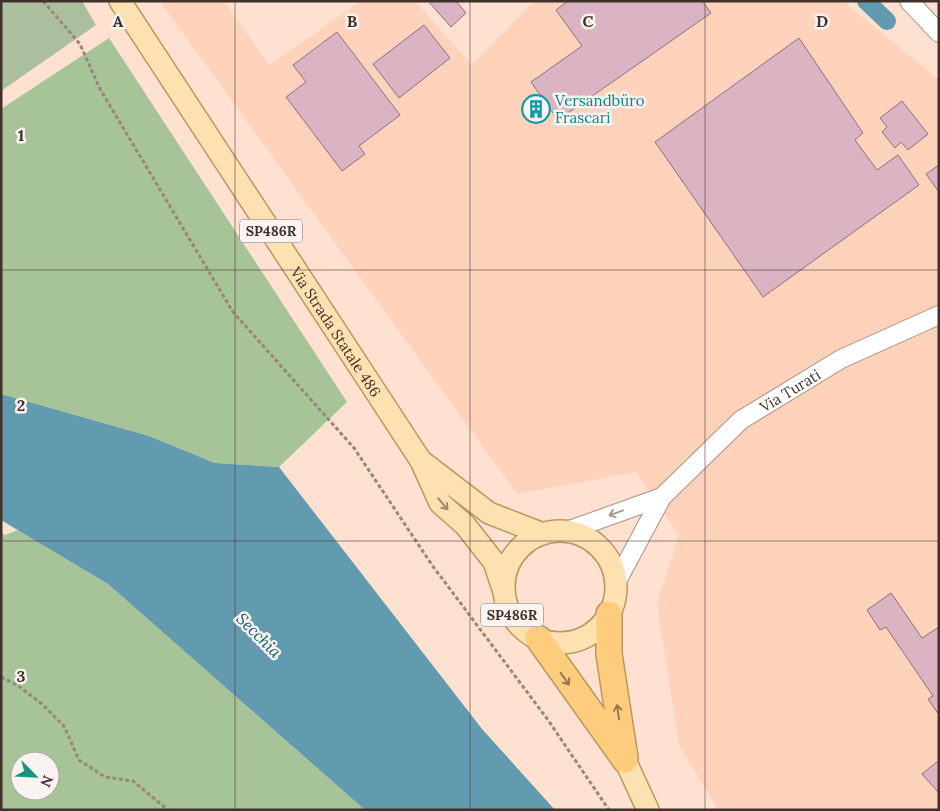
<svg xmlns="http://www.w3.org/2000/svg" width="940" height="811" viewBox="0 0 940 811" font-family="Lora,serif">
<rect width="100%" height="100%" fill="#fee1d1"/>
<path fill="#fed2bb" d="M165,1h59l45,64 92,-64h54l57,64 62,-64h309l96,79v730h-221l-39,-65 -22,-141 22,-69 -43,-63 -119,22 -356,-491z"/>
<path fill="#abbf9f" d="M1,1h81l14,24 -95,66z"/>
<path fill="#a7c398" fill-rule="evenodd" d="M109,38l238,364 -68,65 -64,-4 -66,-27 -148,-42v-285z
M18,530l90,54 257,226h-364v-277l4,2zM20,761h30v30h-30z"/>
<path fill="#629bb0" d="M1,394l148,42 66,27 64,4 203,262 73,81h-190l-257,-226 -107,-64z"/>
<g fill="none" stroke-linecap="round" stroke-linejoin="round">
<path stroke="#629bb0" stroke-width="18" d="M866,1l21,20"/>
</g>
<path fill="#dbb4c3" stroke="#906d7b" d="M428,1h28l10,12 -15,14z
M568,1h134l9,12 -153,107 -27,-38 51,-36 -26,-36z
M424,25l26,33 -51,40 -26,-34z
M337,32l63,83 -41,31 6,8 -23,17 -56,-74 20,-15 -13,-17z
M799,38l64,95 -8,7 22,30 21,-15 21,30 -156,112 -108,-155z
M534,98l12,15 -9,6 -11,-15z
M902,101l26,33 -20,16 -7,-8 -6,6 -13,-16 5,-5 -7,-9z
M939,165v27l-13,-18z
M891,593l31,45 17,-11v88l-11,-16 5,-3 -47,-69 -6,3 -13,-20z
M938,761l1,1v31l-17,-19z"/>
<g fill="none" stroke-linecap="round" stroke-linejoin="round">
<defs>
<g id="minor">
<path d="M909,1l30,32"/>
<path d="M567,531l95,-34"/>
<path id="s1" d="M616,583l46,-86 79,-77 100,-61 98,-44"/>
</g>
<g id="major">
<path id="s2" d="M120,1l301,460 19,42 25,22 29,37 10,30"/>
<path d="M424,463l65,50 54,21"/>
<circle cx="560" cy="587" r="56"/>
<path d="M625,760l23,50"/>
</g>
<path id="highway" d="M609,614v40l16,104
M538,638l87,122"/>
</defs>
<use href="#minor" stroke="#b18f7e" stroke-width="20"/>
<use href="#major" stroke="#bb9760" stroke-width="24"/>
<use href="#highway" stroke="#bb9760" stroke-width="28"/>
<path stroke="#9b867b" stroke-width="3" stroke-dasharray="4 2.5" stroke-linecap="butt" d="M43,1l37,43 20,45 133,223 121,136 78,117 116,155 61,90
M1,677l16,8 25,19 22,22 15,34 26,17 28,4 35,29"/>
<use href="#minor" stroke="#fff" stroke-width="18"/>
<use href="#major" stroke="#fee1b1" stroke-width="21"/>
<use href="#highway" stroke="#fdcd7d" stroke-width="25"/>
</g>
<defs><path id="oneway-shaft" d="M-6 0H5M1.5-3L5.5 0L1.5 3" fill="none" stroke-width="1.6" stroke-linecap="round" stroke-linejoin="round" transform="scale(1.25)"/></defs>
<use stroke="#9f8a6e" href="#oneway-shaft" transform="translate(443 504) rotate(50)"/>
<use stroke="#a09895" href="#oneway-shaft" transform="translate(616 513) rotate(160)"/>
<g stroke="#957850">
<use href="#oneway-shaft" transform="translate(565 679) rotate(54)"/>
<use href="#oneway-shaft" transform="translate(618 712) rotate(-98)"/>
</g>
<path fill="none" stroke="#40322b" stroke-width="1" stroke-opacity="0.55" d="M235,1v809M470,1v809M705,1v809M1,270h938M1,541h938"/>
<defs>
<symbol id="building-ring" viewBox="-11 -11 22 22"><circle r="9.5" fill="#faf3ef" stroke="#0f9aa8" stroke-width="1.5"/><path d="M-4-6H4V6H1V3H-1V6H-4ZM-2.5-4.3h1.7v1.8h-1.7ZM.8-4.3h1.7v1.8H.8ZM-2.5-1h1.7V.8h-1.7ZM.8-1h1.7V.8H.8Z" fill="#0f9aa8"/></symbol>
</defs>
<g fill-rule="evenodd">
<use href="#building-ring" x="520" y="93" width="32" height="32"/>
</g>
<g text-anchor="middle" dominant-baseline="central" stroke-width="5" stroke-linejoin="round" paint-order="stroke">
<g fill="#faf3ef" stroke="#786c66" stroke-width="1">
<rect x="240" y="219.5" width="62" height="23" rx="4"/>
<rect x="481" y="603.5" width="62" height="23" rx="4"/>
</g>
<g font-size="14" font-weight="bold" fill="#40322b">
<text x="271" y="231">SP486R</text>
<text x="512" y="615">SP486R</text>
</g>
<g font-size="15" fill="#0d838f" stroke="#faf3ef" text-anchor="start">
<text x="555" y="100">Versandbüro<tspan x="555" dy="17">Frascari</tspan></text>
</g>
<g font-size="15" fill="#40322b" stroke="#faf3ef">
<text stroke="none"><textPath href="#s2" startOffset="395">Via Strada Statale 486</textPath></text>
<text stroke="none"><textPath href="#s1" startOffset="265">Via Turati</textPath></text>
</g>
<g font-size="16" font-style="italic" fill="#0a5a70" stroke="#faf3ef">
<text transform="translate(259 635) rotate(45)">Secchia</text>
</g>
</g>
<g font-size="16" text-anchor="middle" font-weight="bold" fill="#40322b" stroke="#faf3ef" stroke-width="5" stroke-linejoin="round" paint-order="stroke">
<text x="118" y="27">A</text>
<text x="352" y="27">B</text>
<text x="588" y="27">C</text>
<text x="822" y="27">D</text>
<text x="21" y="141">1</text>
<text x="21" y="411">2</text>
<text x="21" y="682">3</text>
</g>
<rect width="940" height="811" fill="none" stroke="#40322b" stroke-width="5"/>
<g transform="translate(35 776) rotate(114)"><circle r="24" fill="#faf3ef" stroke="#b0a6a1"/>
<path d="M0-4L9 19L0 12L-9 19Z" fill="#17947c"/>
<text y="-8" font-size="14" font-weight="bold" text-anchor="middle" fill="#40322b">N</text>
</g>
</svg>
